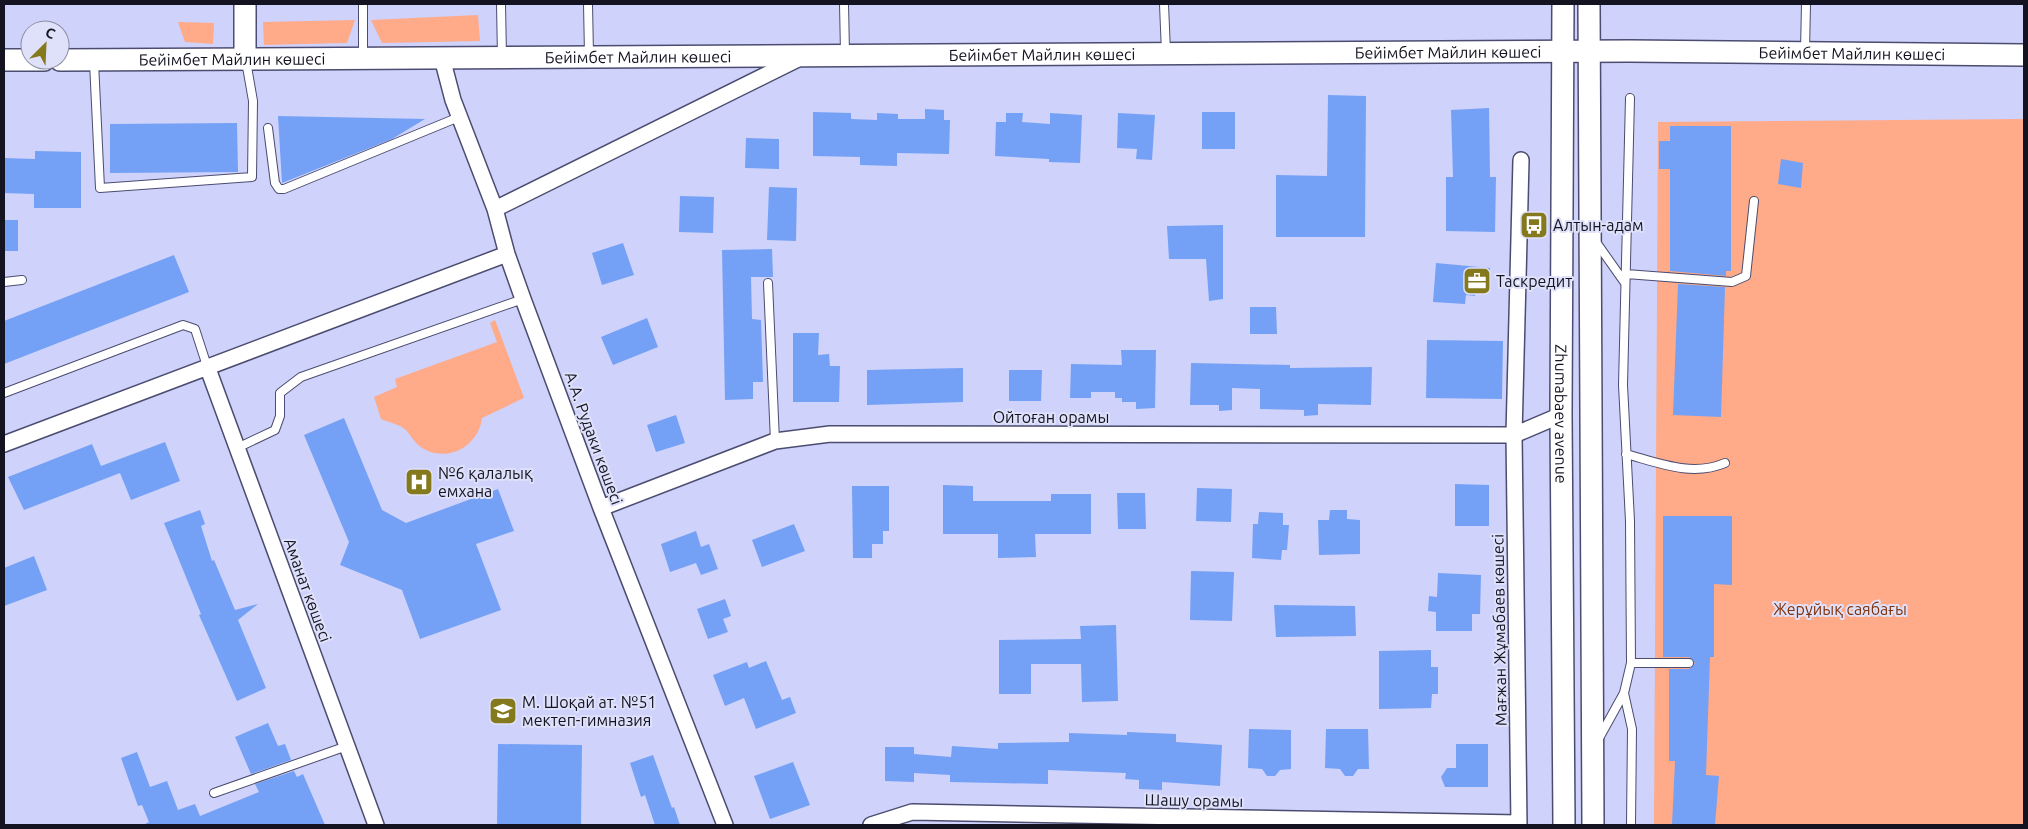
<svg xmlns="http://www.w3.org/2000/svg" width="2028" height="829" viewBox="0 0 2028 829" font-family="Ubuntu,sans-serif">
<rect width="100%" height="100%" fill="#cfd2fb"/>
<path fill="#fa8" d="M478,15l2,26 -98,2 -11,-23z
M355,20l-8,23 -83,2 -1,-23z
M178,22l36,1 -1,21 -28,-2z
M2024,119v706h-370l4,-703z
M495,320l29,78 -42,20c-3,27 -33,45 -58,31 -9,-5 -12,-12 -18,-19 -5,-5 -18,-8 -25,-11l-7,-22 23,-10 -2,-8 102,-37 -7,-19z"/>
<path fill="#74a1f5" d="M1328,95l38,1 -1,141h-89v-62l51,1z
M1489,108l1,69h6l-1,55 -49,-1v-54h7l-2,-67z
M925,109l19,1v10h6l-1,34 -52,-1v13l-37,-1v-8l-47,-1v-44l38,1v6l26,1v-7l21,1v5h27z
M1202,112h33v37h-33z
M1006,113h17l-1,9 28,2v-11l32,2 -2,48 -31,-1v-3l-54,-3 1,-34h10z
M1118,113l37,2 -3,45 -16,-1 1,-10 -20,-1z
M278,116l147,3 -33,20 -110,44z
M237,123l1,49 -128,1v-49z
M1670,126h61v145h-5v5l-56,-5v-102h-11v-28h11z
M746,138l33,1v30l-34,-1z
M35,151l46,1v56h-47v-14l-30,-1v-35l31,1z
M1781,159l22,4 -2,25 -23,-4z
M769,187l28,1 -1,53 -29,-1z
M680,196l34,1 -1,36 -34,-1z
M4,220h14v31h-14z
M1223,225v74l-14,2 -3,-42h-37l-2,-33z
M623,243l11,32 -32,10 -10,-32z
M772,249l1,28h-22l1,42 9,1 2,62h-10v17l-28,1 -3,-150z
M174,255l15,37 -185,72v-43z
M1436,263l54,5 -1,22 -13,-1 -1,7 -9,-1 -1,9 -32,-2z
M1678,284l47,3 -4,130 -48,-2z
M1250,307h26l1,27h-27z
M647,318l11,29 -45,18 -12,-28z
M793,333h26l-1,22 11,-1 1,12h10l-1,36h-46z
M1427,340l76,1 -1,58 -76,-1z
M1121,350h35l-1,58 -19,1v-7h-14v-4h-7v-6h-24v6h-21l1,-34 51,1z
M1191,363l99,2v3l82,-1 -1,38 -53,-1v11l-14,1v-6l-44,-1v-20l-28,-1v22l-13,1v-6h-29z
M963,368v34l-96,3v-35z
M1009,370h33l-1,31h-32z
M676,415l9,28 -29,9 -9,-27z
M344,418l38,92 24,13 92,-34 16,42 -38,13 25,66 -81,29 -18,-49 -62,-25 9,-23 -45,-107z
M165,442l15,39 -49,19 -11,-27 -96,37 -16,-33 84,-33 9,22z
M1455,484l34,1v41h-34z
M943,485l30,1v15h78v-7h40v40h-56l1,23 -38,1v-24h-55z
M852,486h37v45h-6v13h-11v14h-19z
M1197,488l35,1 -1,33 -35,-1z
M1117,493h28l1,36h-28z
M200,510l5,14 -4,2 11,35 2,-1 21,50 23,-6 -20,16 28,68 -29,13 -38,-86 2,-1 -37,-91z
M1330,510h17v9l13,1v34l-41,1 -1,-35h11z
M1259,512l24,1v12h6l-2,25h-5l-1,10 -29,-2 1,-34h5z
M1663,516h69v69l-18,-1v73h-4l-4,118 13,1 -4,49h-43l3,-64h-6v-92h20l6,-6 -6,-6h-26z
M794,524l11,27 -43,16 -10,-27z
M696,531l5,16 8,-3 9,25 -17,6 -5,-12 -26,9 -9,-28z
M34,556l13,34 -43,16v-38z
M1191,571l43,1 -2,49 -42,-1z
M1438,573l43,2 -1,39h-8v17h-36v-19l-8,-1 1,-15 8,1z
M725,599l6,17 -8,3 5,13 -20,7 -11,-30z
M1274,605l81,1 1,30 -80,1z
M1116,625l2,76 -36,1 -1,-38h-50v30h-32v-54l82,-1 -1,-13z
M1431,650v17h7v27h-6l-1,14 -52,1v-58z
M766,661l16,39 8,-3 6,16 -40,16 -12,-31 -19,8 -12,-31 34,-13 2,6z
M268,723l10,23 7,-2 6,16 -40,14 -16,-37z
M1249,729l42,1v39l-11,1 -5,6h-8l-5,-7 -14,-1z
M1326,729h42l1,40h-11l-5,7h-8l-5,-7 -15,-1z
M1127,732l49,2v8l46,3 -2,41 -58,-4v8l-23,-1v-9l-14,-1 1,-6 -78,-3v14l-98,-2v-7l-36,-2v9l-29,-1v-34h29v7l37,3 1,-11 46,3v-6l71,-1v-9l58,2z
M498,744l84,1 -1,80h-84z
M1456,744h32v43h-43l-4,-10 6,-9h9z
M137,752l13,35 17,-6 11,29 17,-6 5,12 59,-24 -4,-8 39,-13 3,6 6,-3 22,51h-182l6,-3 -7,-17 -4,1 -17,-48z
M653,755l19,53 2,-1 6,18h-25l-10,-30 -4,2 -11,-34z
M793,762l17,43 -40,14 -16,-43z"/>
<g fill="none" stroke-linecap="round" stroke-linejoin="round">
<defs>
<path id="lane" d="M501,4l1,53
M588,4l1,51
M844,4l1,49
M1164,4l2,48
M1805,51l1,-47
M363,56v-52
M94,62l6,126 152,-11 1,-76 -7,-40
M1630,98l-7,287 7,136 1,142h58
M268,128l7,55 4,6h5l175,-72
M1596,242l29,41
M1626,274l106,8 14,-6 8,-75
M4,282l18,-2
M768,283l7,158
M4,393l179,-68 12,4 12,37
M237,448l38,-18 5,-14v-23l21,-16 222,-78
M1626,454c33,9 66,23 99,9
M1624,693l8,36 -1,96
M1598,740l26,-47 7,-30
M214,793l133,-47"/>
<path id="street" d="M442,58l11,42 42,109 12,45 16,45 78,209 124,317
M495,209l305,-151
M207,366l169,459
M4,444l503,-190
M601,508l174,-67 55,-7 684,1 47,-20
M871,825l41,-13 607,11
M1519,825l-5,-390 7,-275"/>
<g id="secondary">
<path d="M245,4v55"/>
<path id="s1" d="M1563,4l-2,411 3,410"/>
<path d="M1589,4l4,821"/>
<path d="M4,60h40"/>
<path id="s2" d="M60,60l1570,-9 394,4"/>
</g>
</defs>
<use href="#lane" stroke="#4b4c6f" stroke-width="10"/>
<use href="#street" stroke="#4b4c6f" stroke-width="18"/>
<use href="#secondary" stroke="#4b4c6f" stroke-width="24"/>
<use href="#lane" stroke="#fff" stroke-width="8"/>
<use href="#street" stroke="#fff" stroke-width="15"/>
<use href="#secondary" stroke="#fff" stroke-width="21"/>
</g>
<defs>
<symbol id="bus-square" viewBox="-11 -11 22 22"><rect x="-9" y="-9" width="18" height="18" rx="4" fill="#84791d" stroke="#dfe1fa"/><path d="M-5-6H5V4H4V6H2V4H-2V6H-4V4H-5ZM-3.5-4V0h7V-4ZM-3.5 1.2v1.5H-2V1.2ZM2 1.2v1.5H3.5V1.2Z" fill="#fff"/></symbol>
<symbol id="office-square" viewBox="-11 -11 22 22"><rect x="-9" y="-9" width="18" height="18" rx="4" fill="#84791d" stroke="#dfe1fa"/><path d="M-6-3h4V-5.5h4V-3h4V5H-6ZM-1-4.5V-3h2v-1.5ZM-6 0V1H6V0Z" fill="#fff"/></symbol>
<symbol id="hospital-square" viewBox="-11 -11 22 22"><rect x="-9" y="-9" width="18" height="18" rx="4" fill="#84791d" stroke="#dfe1fa"/><path d="M-5-5h3v3.5h4V-5h3V5h-3V1.5h-4V5h-3Z" fill="#fff"/></symbol>
<symbol id="school-square" viewBox="-11 -11 22 22"><rect x="-9" y="-9" width="18" height="18" rx="4" fill="#84791d" stroke="#dfe1fa"/><path d="M0-5L7-2L0 1L-7-2ZM-4 1L0 2.5L4 1V4Q0 6-4 4Z" fill="#fff"/></symbol>
</defs>
<g fill-rule="evenodd">
<use href="#bus-square" x="1518" y="209" width="32" height="32"/>
<use href="#office-square" x="1461" y="265" width="32" height="32"/>
<use href="#hospital-square" x="403" y="466" width="32" height="32"/>
<use href="#school-square" x="487" y="695" width="32" height="32"/>
</g>
<g text-anchor="middle" dominant-baseline="central" stroke-width="4" stroke-linejoin="round" paint-order="stroke">
<g font-size="16" fill="#131321" stroke="#dfe1fa">
<text stroke="none"><textPath href="#s2" startOffset="1388">Бейімбет Майлин көшесі</textPath></text>
<text stroke="none"><textPath href="#s2" startOffset="982">Бейімбет Майлин көшесі</textPath></text>
<text stroke="none"><textPath href="#s2" startOffset="1792">Бейімбет Майлин көшесі</textPath></text>
<text stroke="none"><textPath href="#s2" startOffset="578">Бейімбет Майлин көшесі</textPath></text>
<text stroke="none"><textPath href="#s2" startOffset="172">Бейімбет Майлин көшесі</textPath></text>
<text stroke="none"><textPath href="#s1" startOffset="410">Zhumabaev avenue</textPath></text>
<text x="1051" y="417">Ойтоған орамы</text>
<text transform="translate(594 438) rotate(70)">А.А. Рудаки көшесі</text>
<text transform="translate(308 590) rotate(70)">Аманат көшесі</text>
<text transform="translate(1499 630) rotate(-91)">Мағжан Жұмабаев көшесі</text>
<text transform="translate(1194 800) rotate(1)">Шашу орамы</text>
</g>
<g font-size="16" fill="#131321" stroke="#dfe1fa" text-anchor="start">
<text x="1553" y="225">Алтын-адам</text>
<text x="1496" y="281">Таскредит</text>
<text x="438" y="473">№6 қалалық<tspan x="438" dy="18">емхана</tspan></text>
<text x="522" y="702">М. Шоқай ат. №51<tspan x="522" dy="18">мектеп-гимназия</tspan></text>
</g>
<g font-size="16" fill="#80320c" stroke="#dfe1fa">
<text x="1840" y="609">Жерұйық саябағы</text>
</g>
</g>
<rect width="2028" height="829" fill="none" stroke="#131321" stroke-width="10"/>
<g transform="translate(45 45) rotate(24)"><circle r="24" fill="#dfe1fa" stroke="#8d8fa3"/>
<path d="M0-4L9 19L0 12L-9 19Z" fill="#84791d"/>
<text y="-8" font-size="14" font-weight="bold" text-anchor="middle" fill="#131321">С</text>
</g>
</svg>
